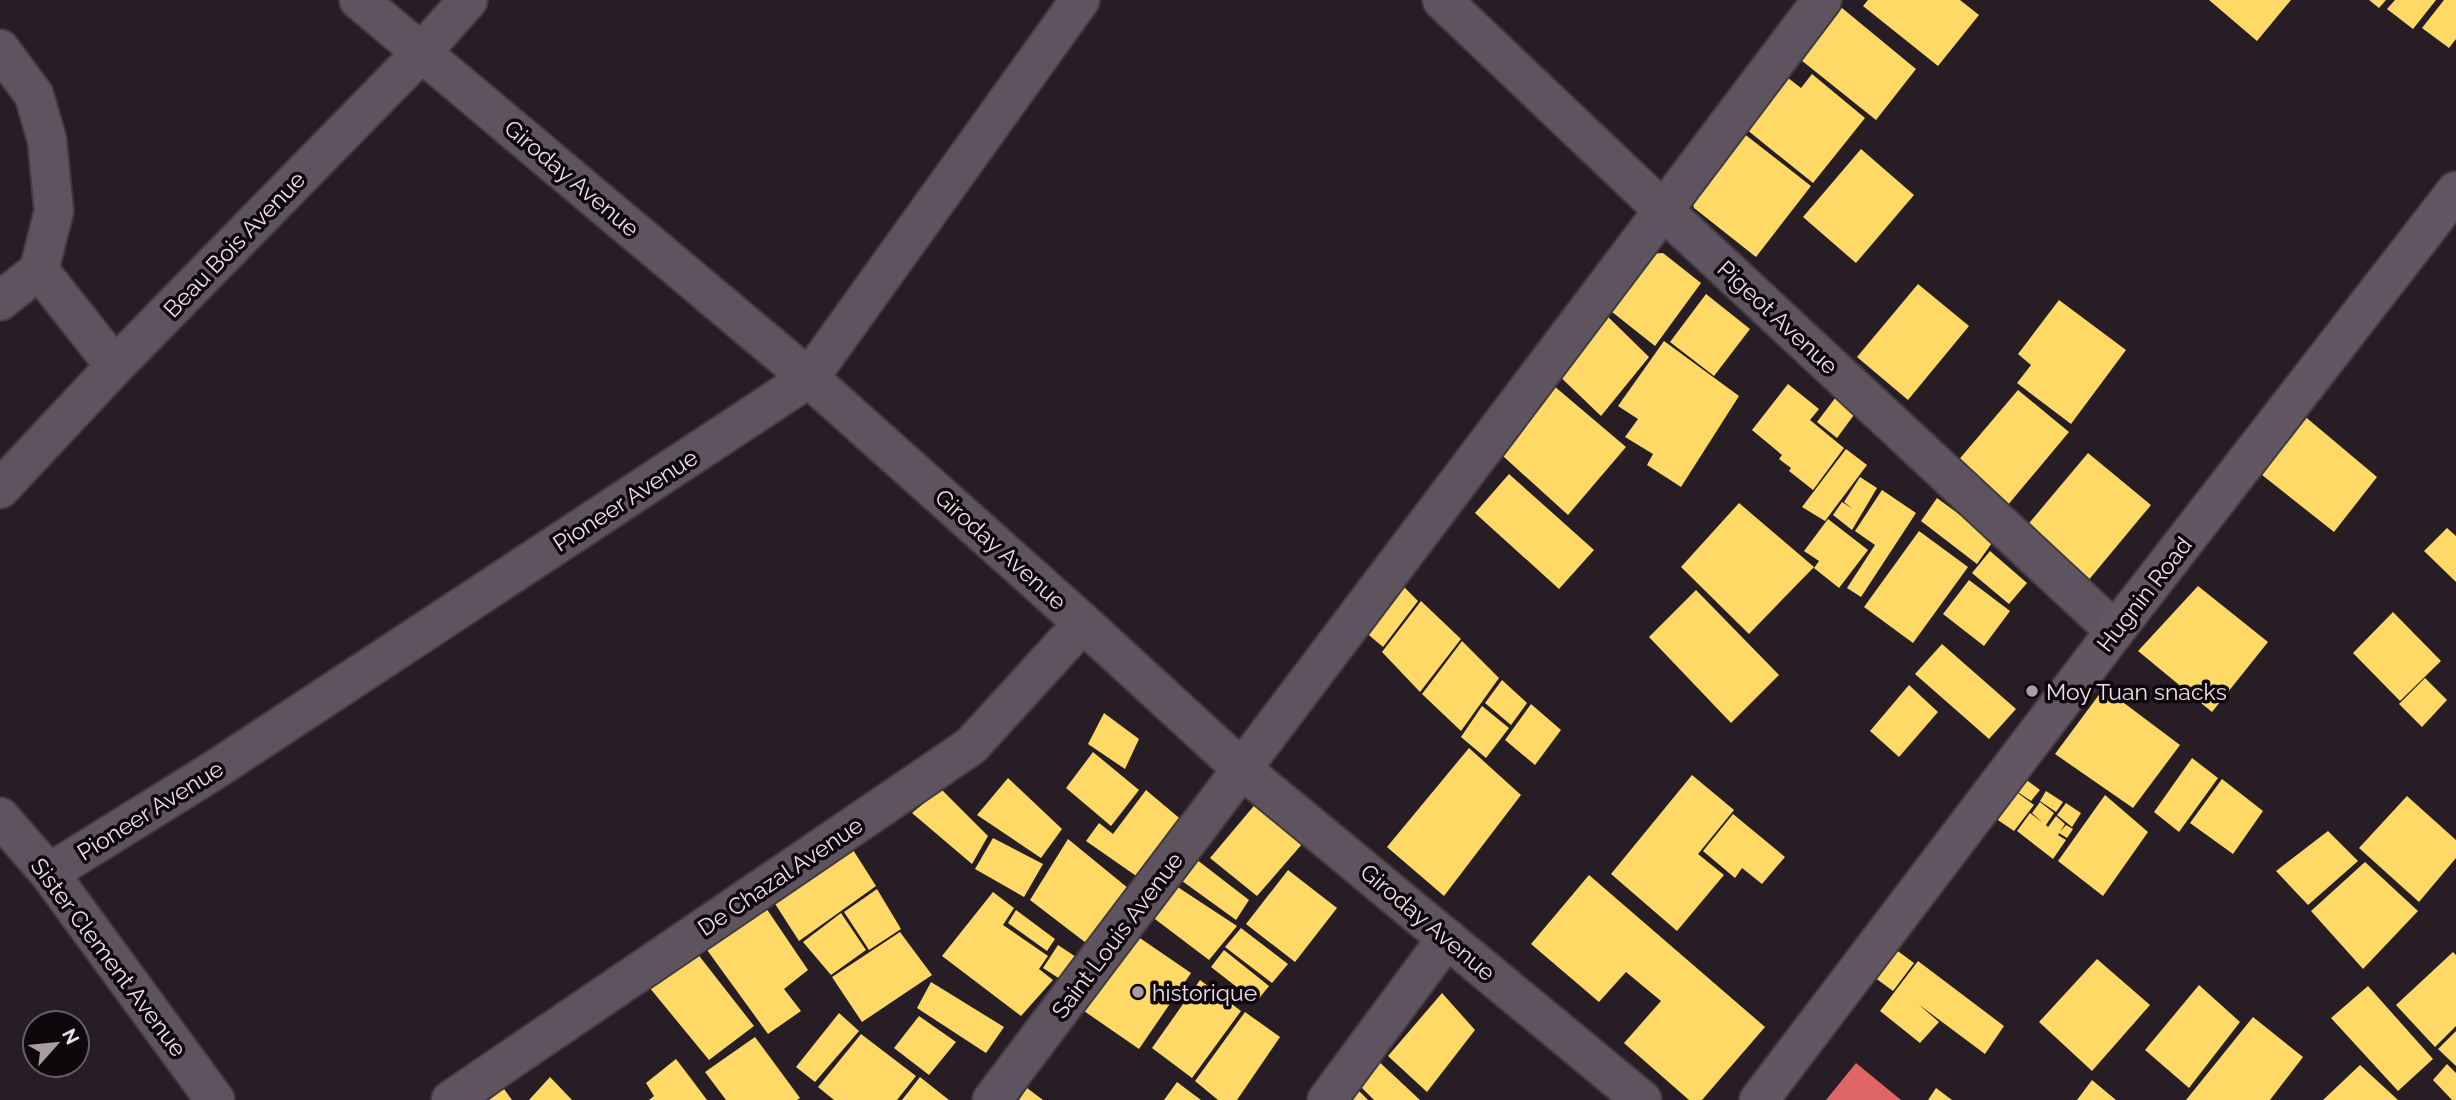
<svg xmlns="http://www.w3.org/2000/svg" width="2456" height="1100" viewBox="0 0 2456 1100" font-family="Raleway,sans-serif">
<rect width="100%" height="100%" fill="#261e24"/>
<path fill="#ffd966" d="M1868,0h92l19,15 -41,51 -75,-60z
M2209,0h82l-34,41z
M2369,0h17l-7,8z
M2395,0h41l-23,29 -26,-20z
M2444,0h12v39l-7,9 -27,-20z
M1842,8l74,61 -40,51 -75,-60z
M1783,74l18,14 11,-14 53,44 -52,65 -72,-58z
M1738,129l73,57 -55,71 -62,-49 -3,-12z
M1861,149l53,46 -58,68 -53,-46z
M1663,253l38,30 -46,63 -53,-42 35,-49z
M1918,284l51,42 -61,74 -51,-43z
M1706,294l44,35 -36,47 -44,-34z
M2059,300l67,50 -55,74 -54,-41 14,-18 -13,-11z
M1600,309l49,48 -48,59 -50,-48z
M1664,341l75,55 -58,91 -34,-22 6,-11 -28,-17 13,-18 -20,-13z
M1547,380l79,67 -58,68 -75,-68z
M1788,384l31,25 -9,11 34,28 -31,42 -24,-19 2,-3 -12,-9 3,-4 -30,-25z
M1842,389l20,15 -25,34 -20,-16z
M2018,390l51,42 -62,74 -51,-43z
M2302,414l75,63 -43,55 -77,-61z
M1846,449l21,16 -42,56 -23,-14z
M2088,453l63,52 -64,77 -62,-54z
M1509,474l85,76 -35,39 -84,-76z
M1860,477l17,11 -25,42 -19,-15 9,-13 11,7 -9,-7z
M1882,490l34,23 -55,84 -14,-9 28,-43 -20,-14z
M1937,498l57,42 -17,24 -56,-43z
M1739,503l75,64 -65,67 -68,-67z
M1828,519l40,31 -29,38 -25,-20 5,-7 -15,-10z
M2447,528l9,8v46l-32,-31z
M1919,531l49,36 -55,76 -49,-36z
M1990,551l37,32 -18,21 -37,-31z
M1393,576l25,25 -35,46 -26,-22z
M1969,580l41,31 -26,35 -41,-32z
M2198,586l70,56 -56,70 -74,-61z
M1696,590l83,85 -48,48 -82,-86z
M1421,601l40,38 -41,53 -38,-40z
M2393,612l48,49 -41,40 -47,-48z
M1462,641l37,37 -38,53 -39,-37z
M1942,644l74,65 -27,30 -74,-65z
M2425,678l22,22 -25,27 -23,-23z
M1502,680l25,23 -16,22 -26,-22z
M1909,685l29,27 -39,45 -29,-26z
M2104,688l76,57 -47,63 -78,-54z
M1531,704l30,26 -26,35 -30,-25z
M1482,706l27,22 -23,30 -25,-21z
M1104,713l35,26 -14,30 -37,-25z
M1469,748l52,47 -77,101 -57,-49z
M1093,752l46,38 -28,36 -45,-38z
M2192,758l26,20 -39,54 -25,-20z
M1692,775l42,35 -36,44 26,21 -47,56 -66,-57z
M2021,776l19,14 -9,11 -19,-13z
M1008,778l54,51 -21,29 -64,-43z
M2222,779l41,32 -30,43 -43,-31z
M2011,788l23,17 -20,26 -22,-15z
M941,789l47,47 -16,28 -60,-51z
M1146,790l38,32 -42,58 -56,-39 13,-18 14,11z
M2046,791l17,11 -7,10 -16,-11z
M2105,795l43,37 -45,64 -45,-35z
M2407,796l49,44v18l-37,44 -60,-54z
M1258,801l45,42 -46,53 -47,-38z
M2040,802l14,11 -8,12 2,2 8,-11 9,8 -7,11 8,5 -13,19 -36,-28 13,-18 13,10 -11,-10z
M2066,803l15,10 -9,14 -15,-12z
M1733,814l52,43 -23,27 -20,-16 -7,10 -32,-27z
M2066,825l7,4 -6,9 -8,-5z
M2328,831l30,30 -50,44 -32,-34z
M993,838l50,26 -19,33 -49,-28z
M1068,839l66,54 -44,53 -60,-46z
M848,842l28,44 -77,55 -29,-45z
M1192,856l57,44 -13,20 -58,-42z
M2365,862l53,49 -55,58 -52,-58z
M1288,870l49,38 -42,54 -49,-38z
M1589,875l176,152 -63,73h-13l-65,-57 37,-42 -35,-29 -27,30 -68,-58z
M1170,882l67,44 -28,34 -58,-44z
M877,889l24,40 -32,21 -25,-38z
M993,892l21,16 -11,17 45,31 -9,13 14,11 -32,36 -79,-60z
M760,899l48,71 -24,19 17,22 -33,23 -66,-91z
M1016,910l39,29 -8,12 -39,-28z
M841,913l25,37 -35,25 -28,-33z
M1241,928l47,36 -16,19 -47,-36z
M900,932l32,43 -70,47 -30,-45z
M1137,936l54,37 -52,76 -55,-38z
M1058,945l18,12 -16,22 -17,-11z
M693,948l61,78 -45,34 -60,-73z
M1895,949l19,14 -21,28 -19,-14z
M1224,950l45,36 -13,16 -45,-35z
M2453,952l3,3v71l-21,21 -39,-42z
M2097,959l53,46 -58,66 -53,-49z
M1918,961l86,65 -19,28 -67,-50 21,18 -19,21 -40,-32z
M1200,980l41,31 -49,67 -40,-30z
M931,982l73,45 -18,26 -69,-45z
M2199,985l41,37 -51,66 -44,-38z
M2368,986l65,73 -35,32 -67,-73z
M1442,993l33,37 -48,62 -39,-36z
M1245,1012l35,25 -43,63h-19l-23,-19z
M839,1013l20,18 -44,51 -19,-15z
M919,1016l37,26 -27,33 -35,-27z
M2253,1017l50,40 -33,43h-84z
M2456,1031v35l-18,-17z
M861,1034l55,42 -19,24h-63l-16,-13z
M755,1037l45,61 -3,2h-71l-21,-28z
M1374,1057l46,43h-46l-19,-19z
M676,1059l13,17 18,24h-58l5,-4 -8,-13z
M2447,1064l9,9v27h-4l-19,-20z
M2360,1065l38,35h-75z
M550,1077l22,23h-43z
M920,1077l29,23h-47z
M2092,1080l24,20h-39z
M1177,1082l24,18h-37z
M1351,1083l17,17h-30z
M1027,1088l16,12h-24z
M1936,1088l16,12h-24z
M504,1089l8,11h-23z"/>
<path fill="#e06666" d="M1856,1063l45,37h-75z"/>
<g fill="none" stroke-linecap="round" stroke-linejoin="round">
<defs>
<path id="minor" d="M359,0l450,378 274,245 160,147 399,330
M1442,0l222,211 451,420
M0,49l34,46 13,45 7,71 -15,59 76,96
M0,301l39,-31
M0,489l115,-123 307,-314 46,-52
M0,817l49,56 166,227
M49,873l164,-102 596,-393 271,-378
M451,1100l520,-354 112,-123
M992,1100l830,-1100
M1327,1100l120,-162"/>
<path id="secondary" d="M1759,1100l356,-469 341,-440"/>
</defs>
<use href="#minor" stroke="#413a3f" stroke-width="42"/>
<use href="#secondary" stroke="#413a3f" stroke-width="42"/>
<use href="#minor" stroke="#5e5460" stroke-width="38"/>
<use href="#secondary" stroke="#625663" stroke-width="38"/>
</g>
<g fill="#a79da3" stroke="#0e070c" stroke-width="2.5">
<circle cx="2032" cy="691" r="7"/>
<circle cx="1138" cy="992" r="7"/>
</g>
<g text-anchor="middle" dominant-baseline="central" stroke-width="7" stroke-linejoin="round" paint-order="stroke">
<g font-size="23" fill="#ece1e8" stroke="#0e070c">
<text transform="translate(572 178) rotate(40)">Giroday Avenue</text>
<text transform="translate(234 244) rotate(-46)">Beau Bois Avenue</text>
<text transform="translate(1778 317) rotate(43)">Pigeot Avenue</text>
<text transform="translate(625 500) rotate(-33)">Pioneer Avenue</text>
<text transform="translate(1001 549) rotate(42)">Giroday Avenue</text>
<text transform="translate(2144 594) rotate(-52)">Hugnin Road</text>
<text transform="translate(150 810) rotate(-32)">Pioneer Avenue</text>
<text transform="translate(780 876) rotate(-34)">De Chazal Avenue</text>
<text transform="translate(1428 922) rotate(40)">Giroday Avenue</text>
<text transform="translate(1117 935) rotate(-53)">Saint Louis Avenue</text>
<text transform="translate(109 957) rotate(53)">Sister Clement Avenue</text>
</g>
<g font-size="23" fill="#ece1e8" stroke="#0e070c" text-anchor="start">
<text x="2046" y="691">Moy Tuan snacks</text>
<text x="1152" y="992">historique</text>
</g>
</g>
<g transform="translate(56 1044) rotate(63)"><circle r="33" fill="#0e070c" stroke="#675e64" stroke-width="2"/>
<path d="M0-5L12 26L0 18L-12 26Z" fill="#a79da3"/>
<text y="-10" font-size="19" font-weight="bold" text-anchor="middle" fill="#ece1e8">N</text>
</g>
</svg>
